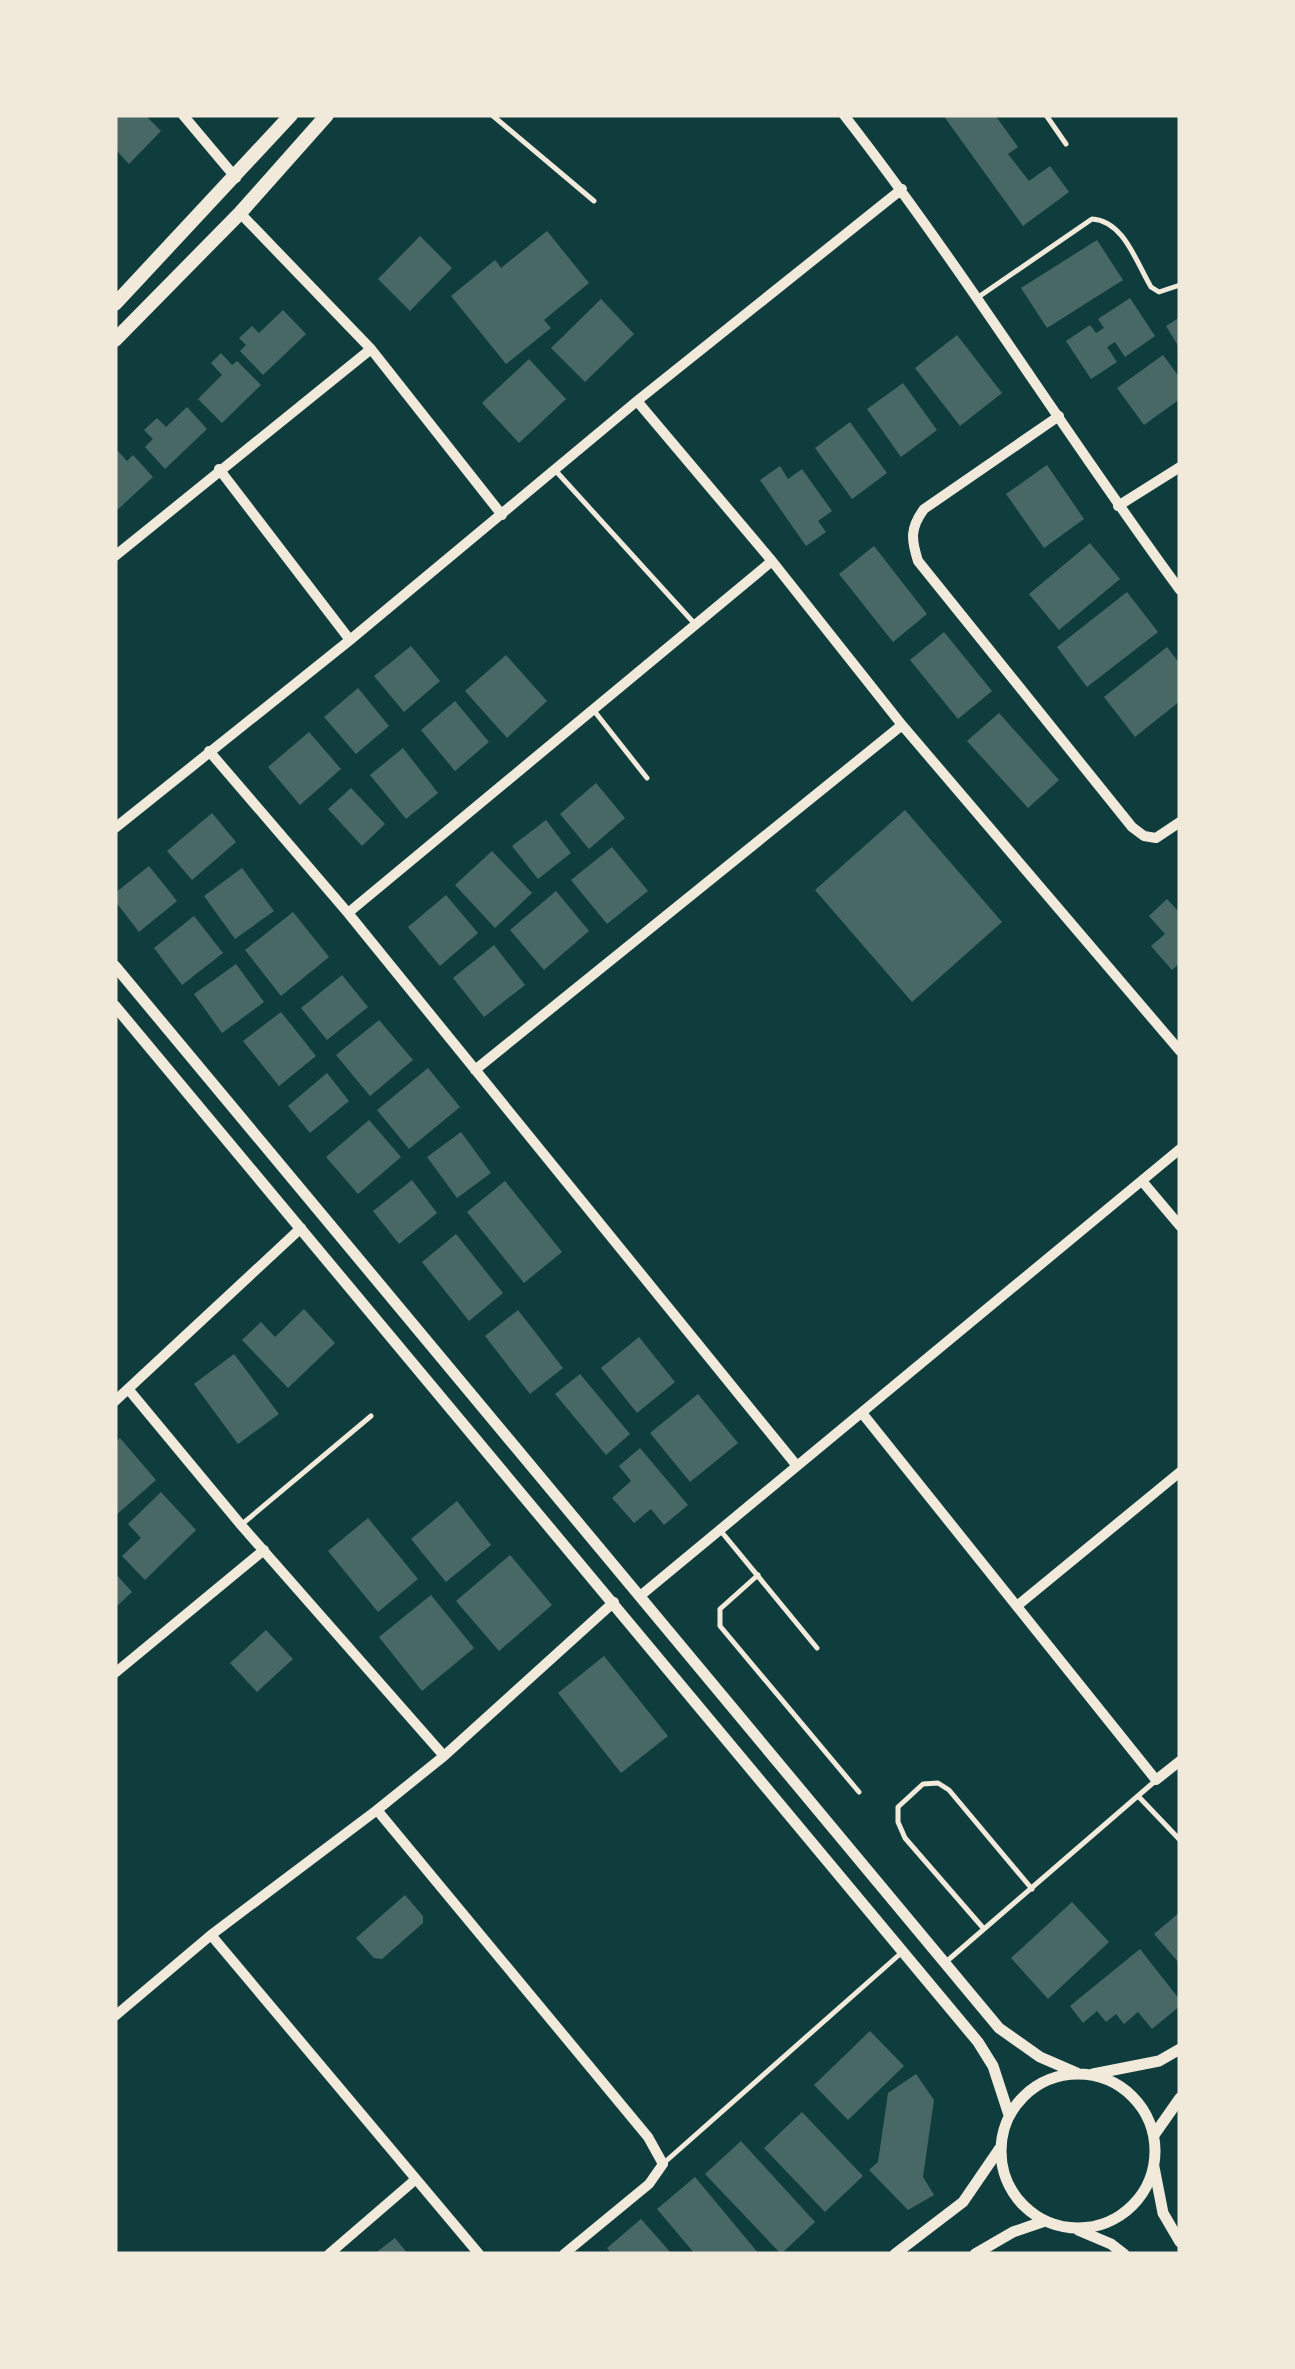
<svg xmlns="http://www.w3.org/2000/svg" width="1295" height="2369" viewBox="0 0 1295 2369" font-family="'Source Serif 4',serif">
<rect width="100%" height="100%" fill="#0f3d3e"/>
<path fill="#486865" d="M115,115h30l16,16 -32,33 -14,-15z
M943,115h52l23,32 -10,7 21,27 21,-15 19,26 -46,34z
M547,231l42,52 -45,37 7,8 -45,36 -55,-68 44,-36 6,8z
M420,236l32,32 -42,43 -32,-32z
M1097,240l26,40 -76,48 -26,-40z
M1130,298l25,38 -30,21 -10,-15 -8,5 10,15 -26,17 -25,-38 24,-16 6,8 8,-5 -6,-9z
M601,299l33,35 -49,48 -34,-34z
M283,310l23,24 -43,41 -23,-24 6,-6 -7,-7 13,-12 7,7z
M1180,317v32l-14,-23z
M957,335l45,58 -42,33 -45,-58z
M221,353l11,12 5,-4 24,24 -39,38 -24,-24 24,-24 -11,-12z
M1163,355l17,23v21l-36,26 -27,-37z
M529,359l37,40 -47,44 -37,-40z
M903,383l34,47 -36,27 -34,-48z
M187,407l20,22 -42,40 -20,-22 8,-8 -9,-9 13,-12 9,9z
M850,422l37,51 -35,26 -37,-51z
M117,450l10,11 6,-6 20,22 -38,35z
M1047,465l37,54 -40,29 -38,-54z
M780,466l8,13 14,-10 30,42 -14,10 8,11 -20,14 -46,-66z
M1090,543l30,36 -61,51 -30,-36z
M874,546l53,68 -34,28 -54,-68z
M1127,592l31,40 -71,55 -30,-40z
M944,632l48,59 -34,28 -48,-59z
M411,646l29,35 -36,31 -30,-36z
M1167,647l13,17v37l-45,36 -31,-40z
M506,655l41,46 -40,37 -42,-47z
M358,688l31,38 -33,28 -32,-37z
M455,701l34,41 -34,29 -34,-41z
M999,713l60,67 -31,28 -61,-67z
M309,732l32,37 -41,36 -32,-38z
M403,748l35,45 -32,26 -36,-44z
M596,783l29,35 -36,31 -29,-35z
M351,788l34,36 -23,22 -34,-37z
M905,810l97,112 -90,80 -97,-112z
M212,813l24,29 -44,38 -25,-29z
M546,820l25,33 -33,26 -26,-33z
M612,847l36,44 -41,33 -36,-44z
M492,851l40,42 -37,35 -40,-43z
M149,866l28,35 -38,31 -24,-31v-8z
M242,868l32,43 -39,28 -31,-43z
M556,891l33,40 -45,39 -34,-40z
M446,895l32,38 -38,33 -32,-39z
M1167,899l13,14v50l-8,7 -21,-24 14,-12 -16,-18z
M293,912l36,45 -48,39 -36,-46z
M194,916l29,37 -41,32 -28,-37z
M494,945l31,40 -41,32 -31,-39z
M236,964l28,38 -42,31 -28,-39z
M342,975l26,32 -41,33 -26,-32z
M281,1012l35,44 -37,30 -36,-45z
M379,1020l34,40 -43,36 -34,-41z
M428,1068l32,39 -51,42 -32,-39z
M327,1073l22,28 -39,32 -22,-27z
M369,1120l32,37 -43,37 -32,-37z
M461,1132l30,41 -34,25 -30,-41z
M412,1180l25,33 -38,31 -26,-33z
M505,1181l57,71 -38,31 -57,-71z
M456,1234l47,59 -34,28 -47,-59z
M304,1309l31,34 -47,45 -46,-48 19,-18 14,15z
M518,1310l45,58 -33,26 -45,-58z
M639,1337l36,45 -38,31 -36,-45z
M234,1354l45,60 -41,30 -44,-60z
M580,1374l50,60 -24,21 -51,-61z
M698,1394l40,49 -48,39 -40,-49z
M120,1438l36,42 -41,36v-74z
M640,1448l48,57 -24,20 -13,-16 -17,14 -22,-25 19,-17 -12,-15z
M161,1492l35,38 -51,50 -23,-24 19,-18 -13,-14z
M457,1501l34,44 -45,37 -35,-43z
M368,1518l50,61 -40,33 -50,-61z
M510,1555l42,50 -53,46 -43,-50z
M115,1573l17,19 -17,16z
M431,1595l43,53 -52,43 -43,-54z
M266,1630l27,29 -36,33 -27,-29z
M604,1656l64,80 -47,37 -63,-80z
M405,1895l18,21v7l-41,36 -8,-1 -18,-20z
M1072,1902l37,40 -61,57 -37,-41z
M1180,1912v52l-26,-30z
M1140,1949l40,51v6l-28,23 -14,-17 -14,12 -8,-10 -10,8 -9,-11 -14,12 -13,-17z
M870,2031l34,35 -56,54 -34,-35z
M916,2074l18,26 -11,77 11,18 -26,15 -39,-40 9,-8 10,-69z
M802,2112l61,64 -38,36 -61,-64z
M741,2141l74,81 -34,32 -76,-80z
M695,2177l64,77h-64l-38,-45z
M641,2219l31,35h-60l-5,-6z
M395,2238l13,16h-34z"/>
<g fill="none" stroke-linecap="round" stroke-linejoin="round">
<path stroke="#f1e9da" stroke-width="5" d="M492,115l102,86
M1046,115l20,29
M977,298l115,-79c32,2 44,43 59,68l8,5 21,-7
M555,470l139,153
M595,712l52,66
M241,1525l130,-109
M720,1530l97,118
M758,1575l-38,34v17l139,166
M1139,1797l41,43
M984,1929l-79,-91 -7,-16v-15l25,-23 15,-1 11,7 83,99
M947,1961l207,-179
M665,2162l235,-208"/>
<path stroke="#f1e9da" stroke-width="10" d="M183,115l53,63
M844,115c119,153 221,319 336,475
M240,213l131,136 131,166
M637,401l135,160 130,164 278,326
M1059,416l-135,93c-14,19 -13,30 -6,52l214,266 12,9 12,2 24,-16
M219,469l131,171
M1118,506l62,-39
M115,556l256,-207
M209,751l139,162 449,553
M115,828l235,-188 287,-239 265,-212
M348,913l424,-352
M475,1070l427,-345
M1142,1181l38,45
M129,1390l112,135 203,231
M115,1401l186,-173
M862,1413l294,367 24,-19
M640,1596l540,-447
M1017,1606l163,-134
M115,1673l149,-123
M377,1810l271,327 15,27 -14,20 -85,70
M211,1935l268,319
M115,2016l96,-81 166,-125 67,-54 170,-154
M329,2254l87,-75"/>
<path stroke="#f1e9da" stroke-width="11" d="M115,966l884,1062 41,29 37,16
M115,1006l863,1036 15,24 16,49
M1001 2151a77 77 0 1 1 154 0a77 77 0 1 1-154 0Z
M1093,2074l66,-13 21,-12
M1154,2135l26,-37
M1154,2167l9,46 17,29
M1078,2230l33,14 13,10
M895,2254l68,-52 37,-54
M975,2254l38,-22 32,-11"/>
<path stroke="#f1e9da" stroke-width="14" d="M115,304l176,-189
M115,340l125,-127 87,-98"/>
</g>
<rect width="1295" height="2369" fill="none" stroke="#f1e9da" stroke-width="235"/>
</svg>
